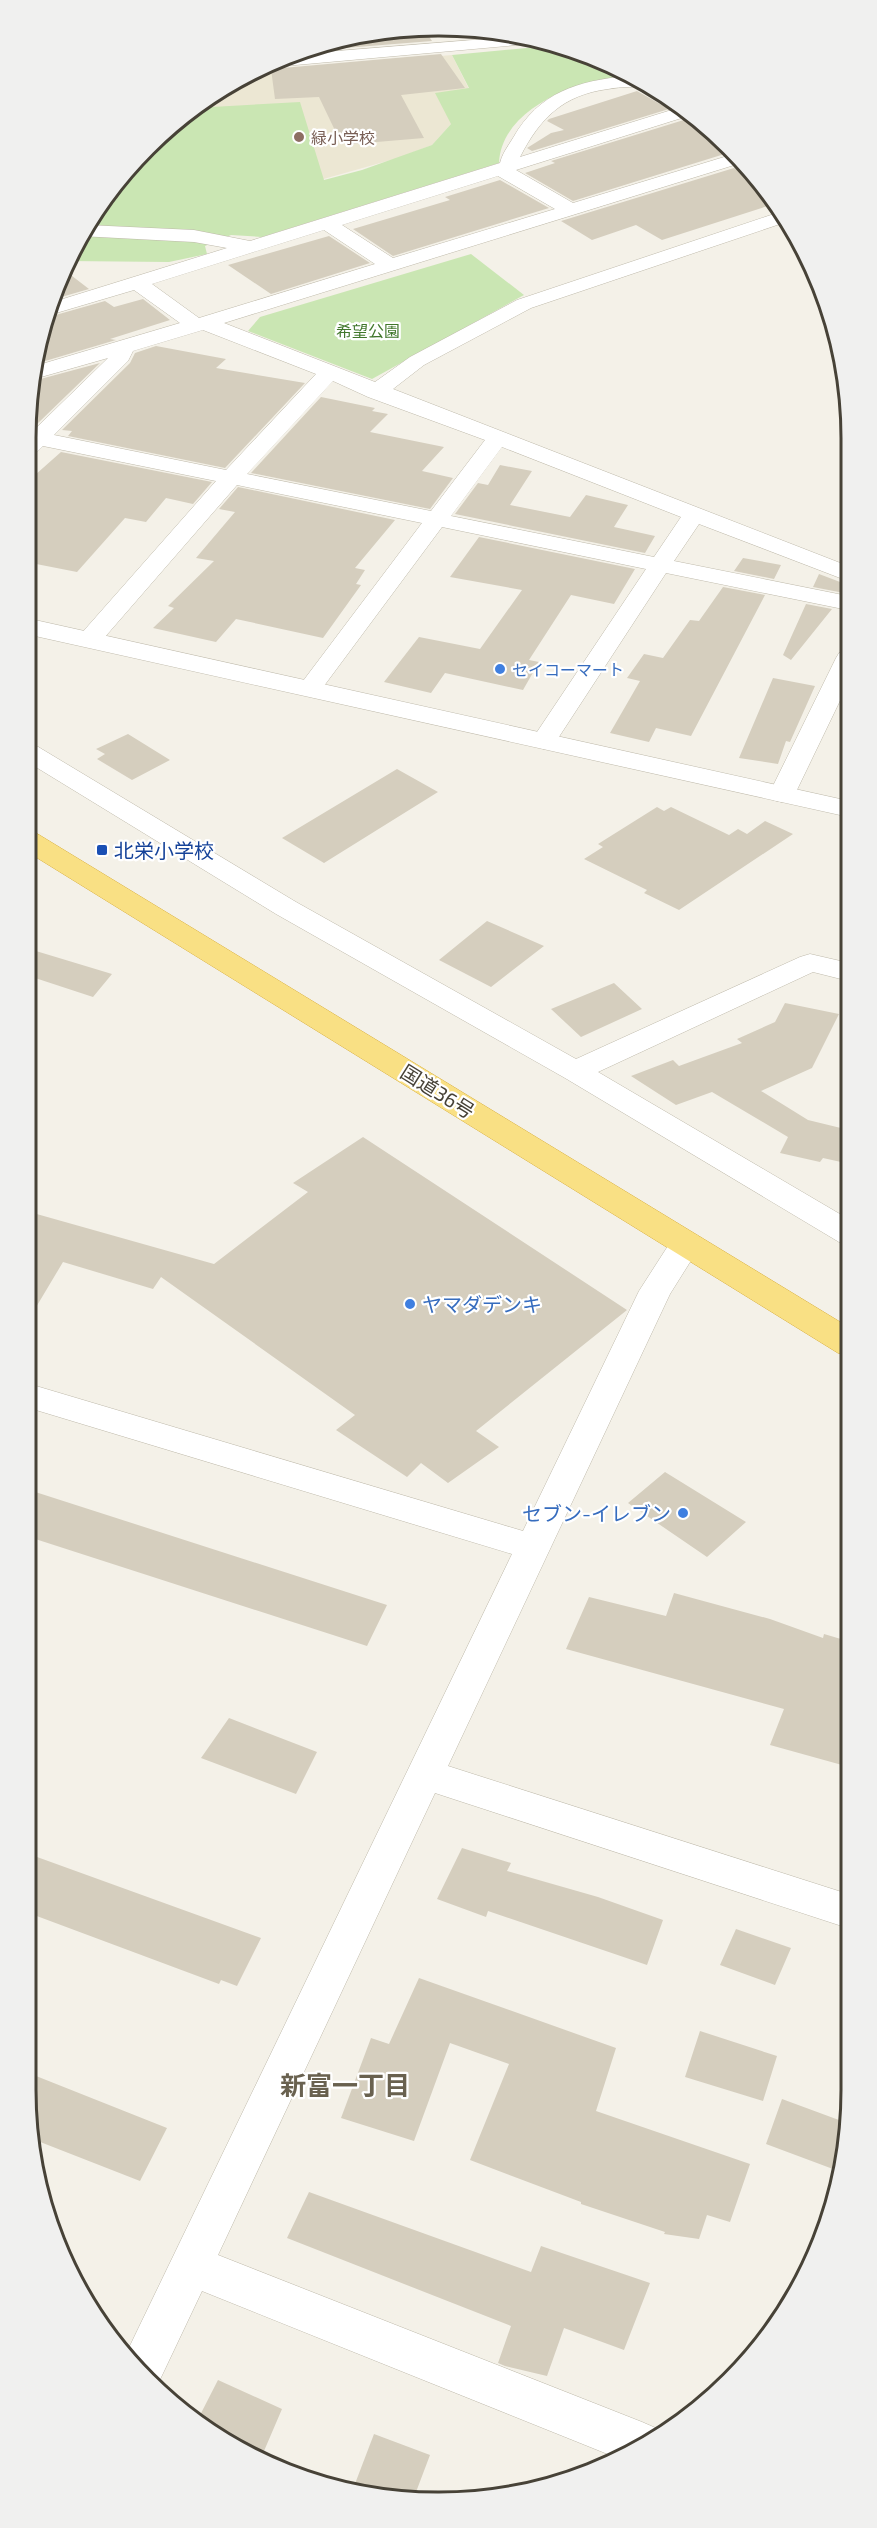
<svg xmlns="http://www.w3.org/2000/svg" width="877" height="2528" viewBox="0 0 877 2528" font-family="'Exo 2','Noto Sans JP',sans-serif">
<rect width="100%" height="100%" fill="#f4f1e8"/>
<path fill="#ece7d3" d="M452,55l17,34 -18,35 -19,21 -34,13 -117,33 -170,-4 55,-59 66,-47 31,-14 2,4z"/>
<path fill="#cae6b3" d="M559,45l75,31c-48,0 -133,30 -135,87l-237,74 -31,-2 -26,11 2,8 -38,8 -103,-1 45,-74 55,-59 28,-20 106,-6 24,78 38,-10 70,-25 19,-21 -16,-31 34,-5 -17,-33z
M471,254l53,41 -152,84 -124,-48 12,-14z"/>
<path fill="#d5cebe" d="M365,34h9l4,6 50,-5 4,6 -137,11 10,-4z
M441,54l24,34 -64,7 23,43 -71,6 -1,-3 -11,2 -22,-46 -44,2 -4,-30z
M637,91l32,18 -137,42 -5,-3 24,-15 13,-3 -17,-9 2,-2z
M687,119l13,7 31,26 -158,49 -48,-28 30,-10 -4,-2z
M734,168l25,13 15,23 -112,36 -26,-15 -44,15 -31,-19z
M500,180l49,28 -156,48 -40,-27 97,-29 -5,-3z
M329,236l41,27 -99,31 -43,-29z
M63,269l26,20 -38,11z
M143,299l27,21 -60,19 6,1 -81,24 4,-32 6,-14 60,-17 9,6z
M156,346l70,13 -10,9 89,15 -80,85 -157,-32 4,-5 -10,-1 68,-67 5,-10z
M100,363l-64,62 -9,-1 6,-43z
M321,397l54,11 -3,3 16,3 -18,18 74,15 -22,24 31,7 -23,31 -179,-36z
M61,452l151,30 -19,22 -27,-6 -20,24 -21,-4 -48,54 -51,-10v-79z
M500,465l32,6 -22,34 60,12 16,-22 42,10 -14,22 41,9 -10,17 -190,-39 23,-31 10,2z
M238,487l157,33 -40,48 10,2 -9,14 5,1 -38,53 -87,-19 -20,23 -63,-14 21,-20 -6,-2 46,-45 -18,-3 39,-46 -16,-3z
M479,537l156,32 -21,35 -43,-9 -42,65 10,2 -16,28 -78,-17 -14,20 -47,-11 35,-45 61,12 42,-59 -72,-13z
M743,558l38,7 -7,14 -40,-8z
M819,574l29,11v3l-4,5 -31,-6z
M723,587l42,8 -74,141 -35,-8 -7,14 -39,-9 30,-52 -13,-3 17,-24 19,4 27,-38 9,1z
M806,604l26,5 -41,51 -8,-5z
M773,678l42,8 -25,56 -4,-1 -8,23 -39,-6z
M128,734l42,26 -38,20 -35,-21 8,-5 -9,-5z
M397,769l41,23 -114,71 -42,-25z
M657,807l7,4 7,-4 58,28 9,-6 9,5 18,-13 28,13 -114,76 -35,-17 3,-3 -63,-31 19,-12 -5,-3z
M487,921l57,25 -53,41 -52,-27z
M26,948l86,26 -19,23 -67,-22z
M614,983l28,26 -61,28 -30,-28z
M785,1003l54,11 -27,54 -51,23 47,29 41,10 1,34 -27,-6 -3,4 -40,-9 8,-16 -76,-45 -36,13 -45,-29 42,-16 6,6 63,-23 -5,-4 38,-17z
M363,1137l264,173 -151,121 23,16 -51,36 -27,-20 -14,14 -71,-47 19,-15 -194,-138 -8,12 -90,-27 -37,62v-113l188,53 94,-72 -15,-9z
M665,1472l81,50 -39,35 -79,-54z
M26,1489l361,116 -20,41 -341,-110z
M674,1593l96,26 53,19 1,-4 27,8v99l-9,24 -72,-20 14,-36 -218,-60 23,-52 77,19z
M229,1718l88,34 -21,42 -95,-36z
M462,1848l49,15 -4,8 91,26 65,23 -16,45 -159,-54 -2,6 -49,-18z
M26,1853l235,85 -24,48 -16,-6 -2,4 -193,-72z
M736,1929l55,19 -16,37 -55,-20z
M419,1978l197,70 -20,63 154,53 -20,58 -23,-7 -8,24 -35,-5 1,-2 -84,-28v-2l-111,-42 39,-96 -59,-21 -36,98 -73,-23 30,-80 18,6z
M700,2031l77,25 -14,45 -78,-24z
M26,2072l141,56 -27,53 -110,-43z
M782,2099l65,24 -6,49 -75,-28z
M309,2192l222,80 10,-26 109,37 -26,67 -60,-22 -17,48 -42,-10 -7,-3 13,-37 -224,-88z
M218,2380l64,29 -21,49 -32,-15 -33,-20z
M374,2434l56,21 -17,45 -28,-1 -32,-10z"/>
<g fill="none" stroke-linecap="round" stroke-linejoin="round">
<defs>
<path id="minor" d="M522,36l29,6 -278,25 -7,-2 22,-10z
M627,76h6l17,9c-13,3 -28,1 -42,4 -45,6 -68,29 -88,68l158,-49 10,8 -172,54 57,33 161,-49 10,8 -520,161 151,59 35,-25 107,-57 263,-88 6,10 -255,86 -107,57 -31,24 455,177v15l-149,-57 -25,37 174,35v14l-182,-37 -113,173 -9,3 -9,-3 -4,-5 115,-172 -204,-42 -124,167 -9,2 -9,-2 -3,-5 125,-166 -185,-38 -139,160 -9,2 -9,-2 -3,-5 3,-5 136,-154 -173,-35 -9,9 -8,1 1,-26 6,1 75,-73 -74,21 1,-13 145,-43 -46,-33 -88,26 4,-13 177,-55 -33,-6 -114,-6 7,-11 107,5 56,11 250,-78c2,-9 8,-17 13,-25 26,-46 65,-57 114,-62zM498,176l57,33 -162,49 -51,-33zM324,230l51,34 -176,54 -47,-34zM203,330l113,44 -90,96 -172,-35 74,-74 5,-10zM333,381l35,16 117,43 -54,71 -184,-37zM502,447l179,70 -27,40 -203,-41z
M848,651l1,31 -54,112 -4,6 -9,2 -9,-2 -4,-6 67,-136 3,-5z
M26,742l9,3 261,157 280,157 224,-102 10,-3 39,9v18l-36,-9 -215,100 252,148v25l-11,-3 -274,-164 -289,-164 -250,-153z
M686,1232l11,3 5,8 -32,51 -222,472 403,129v34l-416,-136 -217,462 424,167 16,7 3,7 -46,21 -413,-166 -46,97 -31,-32 387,-802 -486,-147v-24l497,148 116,-240 36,-56z"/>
<path id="tertiary" d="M26,618l823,183v16l-823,-183z"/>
<path id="trunk" d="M26,831l10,2 814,495v28l-12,-3 -812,-502z"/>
</defs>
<use href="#minor" stroke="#bfbaab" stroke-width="1"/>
<use href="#tertiary" stroke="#bfbaab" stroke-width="1"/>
<use href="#trunk" stroke="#d8ae3e" stroke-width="1"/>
<use href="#minor" fill="#fff" fill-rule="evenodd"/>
<use href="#tertiary" fill="#fff" fill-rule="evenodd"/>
<use href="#trunk" fill="#f9e084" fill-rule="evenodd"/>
</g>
<circle fill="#8d6e63" stroke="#fff" stroke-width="2" cx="299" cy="137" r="6"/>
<g fill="#3f7fe0" stroke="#fff" stroke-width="2">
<circle cx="500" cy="669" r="6"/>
<circle cx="410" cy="1304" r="6"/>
<circle cx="683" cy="1513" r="6"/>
</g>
<rect fill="#1a4fb4" stroke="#fff" stroke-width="2" x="96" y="844" width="12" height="12" rx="3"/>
<g text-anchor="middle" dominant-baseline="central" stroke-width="4.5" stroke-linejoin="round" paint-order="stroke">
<g font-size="16" fill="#785e54" stroke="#fff" text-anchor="start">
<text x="311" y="137">緑小学校</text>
</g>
<g font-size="16" fill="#41772c" stroke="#fff">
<text x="368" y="330">希望公園</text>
</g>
<g font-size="16" fill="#366cbe" stroke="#fff" text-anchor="start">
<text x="512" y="669">セイコーマート</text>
</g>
<g font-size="20" fill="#164399" stroke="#fff" text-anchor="start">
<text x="114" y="850">北栄小学校</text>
</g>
<g font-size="20" fill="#474237" stroke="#fff">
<text transform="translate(438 1091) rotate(32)">国道36号</text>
</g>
<g font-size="20" fill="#366cbe" stroke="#fff" text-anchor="start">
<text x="422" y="1304">ヤマダデンキ</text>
<text x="671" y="1513" text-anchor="end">セブン-イレブン</text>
</g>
<g font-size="26" font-weight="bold" fill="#69614f" stroke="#fff">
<text x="345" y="2084">新富一丁目</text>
</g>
</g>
<path d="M0 0H877V2528H0ZM438 36H439A402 402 0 0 1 841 438V2090A402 402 0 0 1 439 2492H438A402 402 0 0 1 36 2090V438A402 402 0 0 1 438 36Z" fill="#f0f0ef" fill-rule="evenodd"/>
<path fill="none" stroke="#474237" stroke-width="3" d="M438 36H439A402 402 0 0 1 841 438V2090A402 402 0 0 1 439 2492H438A402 402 0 0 1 36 2090V438A402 402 0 0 1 438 36Z"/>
</svg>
